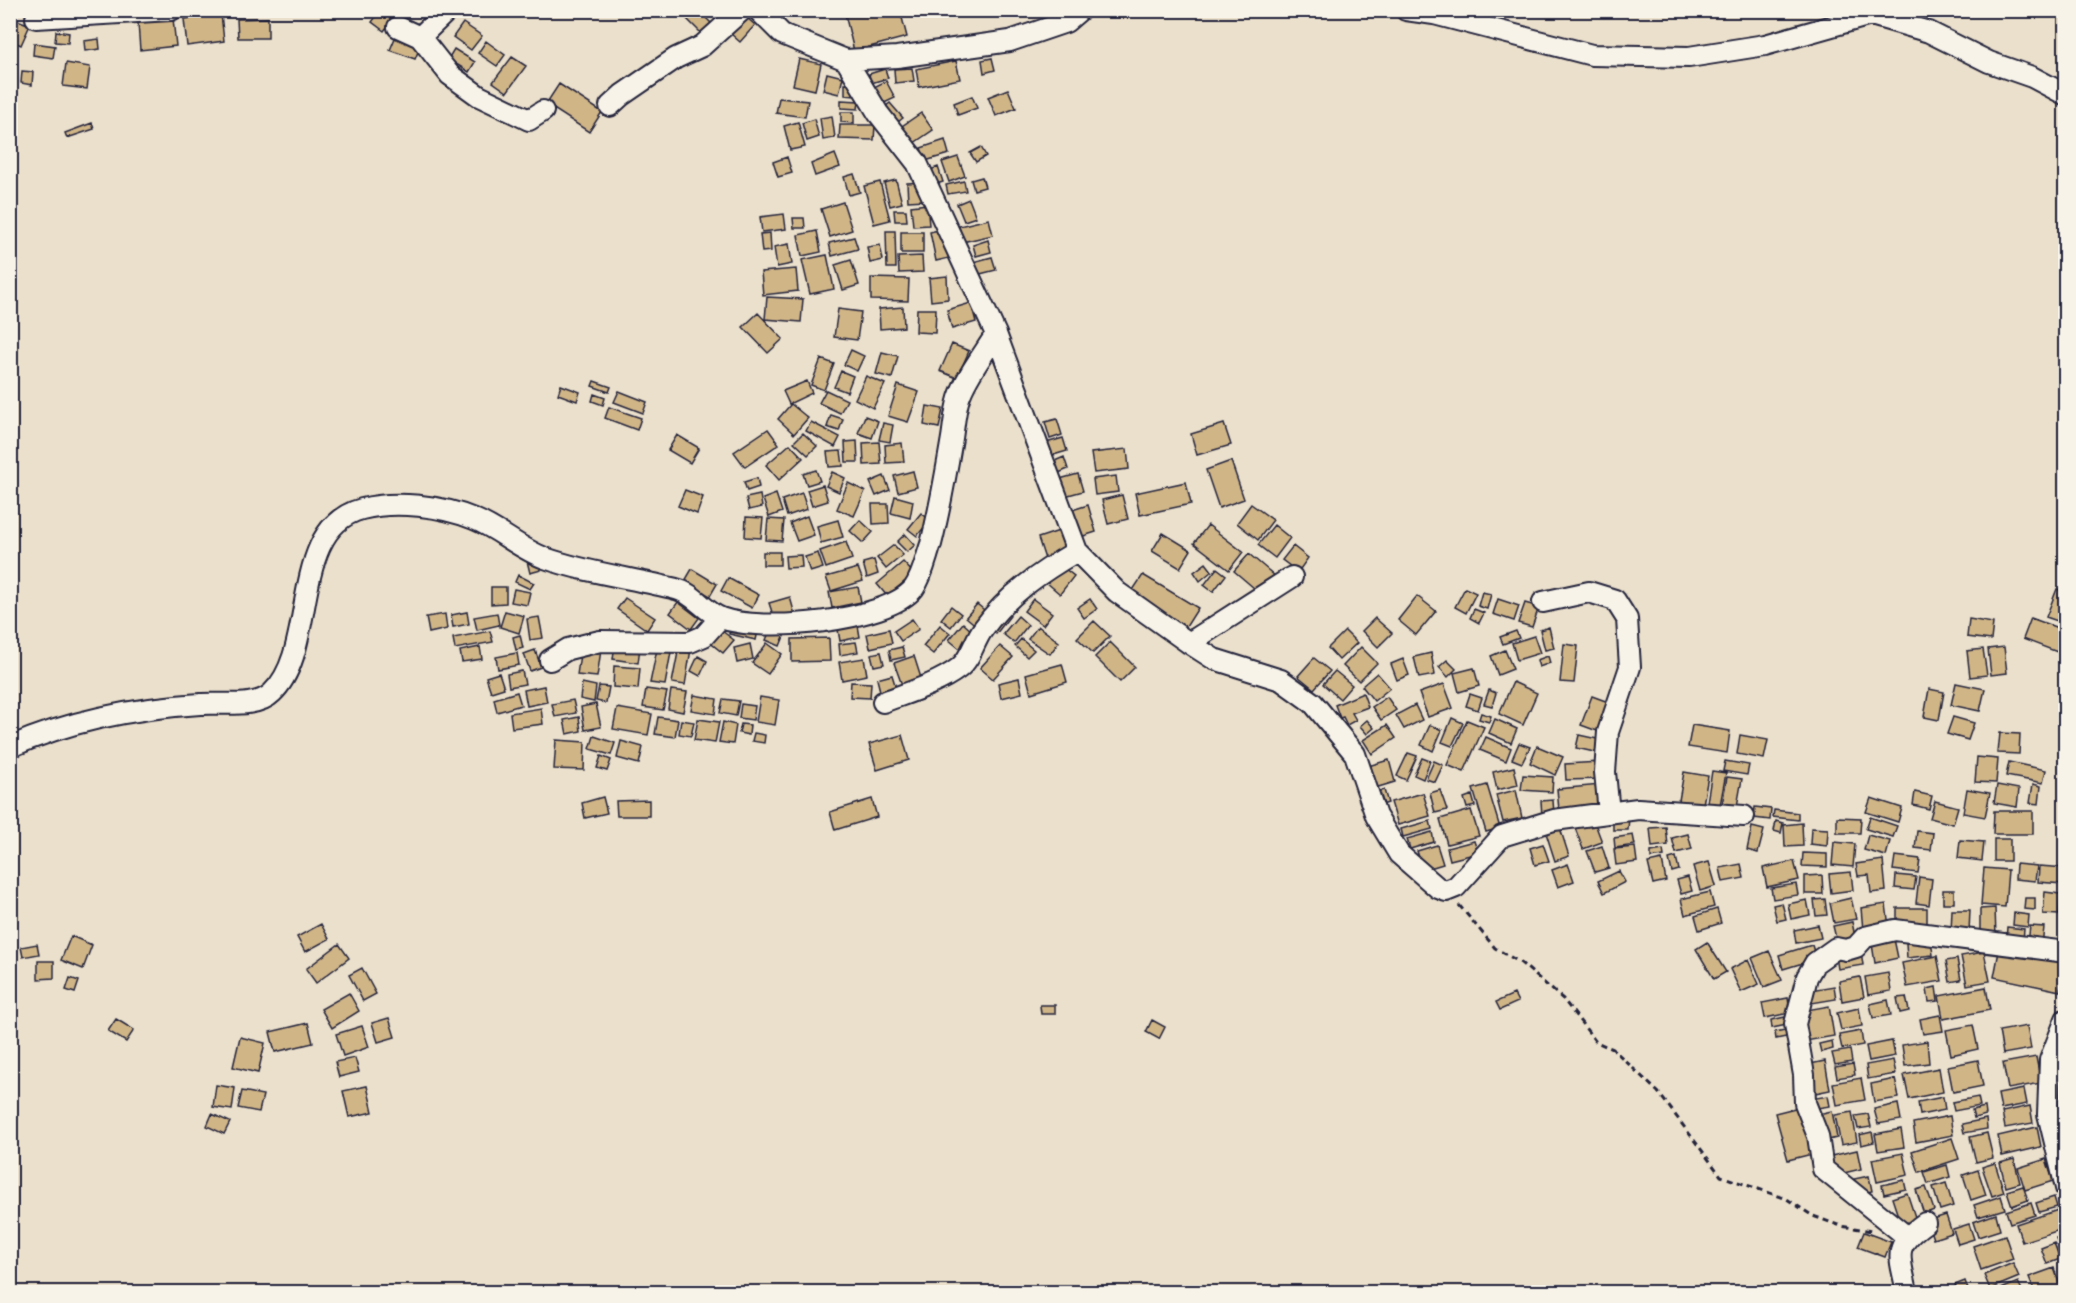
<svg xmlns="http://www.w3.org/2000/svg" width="2076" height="1303" viewBox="0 0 2076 1303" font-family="'Playpen Sans',sans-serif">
<rect width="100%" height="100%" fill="#ebe0cb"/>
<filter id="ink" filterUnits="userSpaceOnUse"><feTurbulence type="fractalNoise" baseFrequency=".0167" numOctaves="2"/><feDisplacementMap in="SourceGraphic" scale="12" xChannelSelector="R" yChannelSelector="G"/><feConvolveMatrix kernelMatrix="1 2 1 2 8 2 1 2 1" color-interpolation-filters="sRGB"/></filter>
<g filter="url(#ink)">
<path fill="#d0b586" stroke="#22223b" stroke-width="1.5" d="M381,10h8l6,6 -11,15 -12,-9z
M692,10h6l19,19 -10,10 -22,-22z
M706,10h28l-13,15z
M765,10h21l-4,9z
M844,10h56l7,27 -53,14z
M221,14l3,27 -37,5 -3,-27z
M10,17l20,8 -9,20 -11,-5z
M746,17l9,8 -15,17 -9,-8z
M268,18v20h-30l-1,-19z
M173,19l3,27 -36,4 -2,-27z
M463,23l19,13 -11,14 -18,-13z
M56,31l13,2 -1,10 -13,-1z
M395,38l25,9 -5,12 -25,-9z
M99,39l1,10 -15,2 -1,-10z
M486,41l19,14 -8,11 -19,-13z
M34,43l21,3 -2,12 -20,-3z
M454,49l21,13 -6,10 -21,-13z
M512,57l14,9 -19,26 -14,-10z
M992,58l3,12 -11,3 -2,-13z
M799,59l22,5 -6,26 -22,-5z
M956,61l4,18 -41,8 -3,-18z
M66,63l24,4 -3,22 -24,-3z
M912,68l2,13 -19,2 -1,-14z
M10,69h4l-2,27 -2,-1z
M885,69l3,9 -17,5 -2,-9z
M22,71l11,1 -1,13 -11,-2z
M827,73l16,4 -4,17 -16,-4z
M886,81l9,17 -15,7 -8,-17z
M559,84l43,28 -13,20 -43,-28z
M845,84l10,1v11l-10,-1z
M1008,89l8,19 -20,8 -8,-19z
M972,96l5,12 -19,7 -4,-12z
M779,98l29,3 -3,16 -29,-4z
M841,100l18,1 -1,8 -17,-1z
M890,103l13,15 -9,7 -13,-15z
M841,112h13v11l-13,-1z
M921,113l12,17 -19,13 -12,-17z
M832,116l3,22 -12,2 -3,-22z
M814,119l5,18 -12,4 -5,-18z
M798,122l7,25 -15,3 -6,-24z
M92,123l2,6 -27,9 -2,-5z
M840,125h35l-1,15 -35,-1z
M945,140l4,14 -24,7 -4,-13z
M981,147l5,9 -10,6 -6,-9z
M835,154l5,13 -25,9 -4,-12z
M787,157l5,16 -14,4 -5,-15z
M958,157l7,19 -16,6 -7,-20z
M938,167l5,15 -10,3 -5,-14z
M854,174l6,18 -11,3 -5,-18z
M982,177l3,10 -11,3 -3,-10z
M896,180l6,23 -12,3 -6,-23z
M964,181l2,10 -18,3 -2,-9z
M880,182l10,38 -16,4 -10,-38z
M924,182l1,18 -17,1 -1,-18z
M969,199l7,18 -12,4 -7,-17z
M843,202l9,28 -22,7 -9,-28z
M927,204l2,21 -16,1 -2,-20z
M894,210h12l1,11h-12z
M784,214l2,15 -24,3 -2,-15z
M793,218h11l1,10h-11z
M989,219l4,16 -31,7 -3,-16z
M942,229l7,29 -13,3 -6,-29z
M817,231l4,21 -19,4 -4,-21z
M886,231h9l1,37h-9z
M901,232h22v21h-22z
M770,233l1,18 -9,1 -2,-18z
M854,237l4,12 -26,7 -3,-13z
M988,240l3,12 -15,4 -3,-11z
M789,244l3,20 -15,3 -3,-20z
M880,245l3,15 -13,3 -3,-16z
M827,255l7,34 -24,5 -8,-34z
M922,256l1,16 -24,1 -1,-16z
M992,257l4,13 -24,6 -3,-13z
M851,260l8,25 -16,5 -8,-25z
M796,269l2,22 -35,4 -2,-23z
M947,276l1,23 -17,2 -2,-23z
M871,278l38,1 -1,22 -37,-1z
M767,297l36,2 -2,23 -36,-3z
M971,303l5,19 -24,7 -5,-19z
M903,307l1,20 -24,2 -1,-20z
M838,309l23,3 -4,28 -23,-3z
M917,309h19l-1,24 -19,-1z
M758,313l25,26 -15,14 -25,-26z
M952,344l17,7 -12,27 -17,-7z
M851,350l13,6 -7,15 -13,-6z
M882,352l16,4 -6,22 -16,-4z
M821,359l13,5 -10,26 -13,-5z
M841,371l12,5 -6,16 -13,-5z
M866,376l19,8 -12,24 -18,-9z
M594,381l17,6 -2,5 -17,-6z
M807,381l5,12 -23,11 -6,-13z
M561,385l19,7 -3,9 -19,-7z
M898,385l21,7 -11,30 -20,-6z
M826,390l21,10 -7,13 -21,-10z
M619,391l28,11 -4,11 -29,-11z
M594,394l11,4 -2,7 -11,-4z
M791,404l17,14 -14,16 -16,-15z
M927,406l16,3 -4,19 -15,-3z
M609,407l32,11 -4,12 -32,-12z
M831,415l12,4 -4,12 -12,-4z
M865,416l13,5 -6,17 -14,-5z
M1057,419l5,16 -12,4 -5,-17z
M811,422l29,15 -5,10 -29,-16z
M883,423l10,2 -3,17 -11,-2z
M1224,424l7,21 -34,10 -6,-21z
M768,429l11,15 -34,23 -11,-15z
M803,433l14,13 -9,9 -14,-13z
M677,435l22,13 -9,15 -22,-13z
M1063,438l4,13 -17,5 -4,-13z
M857,441l1,21h-12l-1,-20z
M879,442l2,22 -17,1 -1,-22z
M902,443l2,19 -18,1 -1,-18z
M790,444l13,14 -24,22 -13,-15z
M1127,449l2,20 -35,4 -3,-20z
M841,451l2,15 -14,1 -2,-15z
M1064,457l4,12 -14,6 -4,-12z
M1231,461l13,38 -25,9 -13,-38z
M816,470l4,11 -13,4 -4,-11z
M913,471l4,16 -19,5 -4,-16z
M832,472l13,6 -6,14 -13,-6z
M1078,474l5,17 -22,6 -5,-17z
M884,476l6,14 -14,6 -6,-14z
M1116,476l2,16 -23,3 -2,-16z
M757,478l2,9 -12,4 -3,-9z
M1186,482l5,22 -51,11 -5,-22z
M848,483l17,8 -11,25 -17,-7z
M823,485l5,16 -16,5 -5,-16z
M685,490l18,7 -6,17 -19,-8z
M802,493l5,16 -20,7 -5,-16z
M776,494l6,18 -13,5 -6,-18z
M760,495l2,12 -13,3 -3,-12z
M1122,495l6,24 -20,5 -6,-24z
M895,496l18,5 -3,17 -19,-5z
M872,504h16l1,19 -16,1z
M1251,504l22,16 -15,20 -21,-17z
M1088,505l8,27 -19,6 -8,-27z
M921,513l9,7 -13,16 -9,-7z
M807,516l7,19 -17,6 -7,-18z
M746,517l17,1 -2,20 -16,-1z
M768,519l16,1 -2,21 -16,-1z
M838,520l5,17 -22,6 -4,-17z
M860,520l13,12 -10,11 -13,-12z
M1208,525l35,27 -14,18 -35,-27z
M1274,525l16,13 -15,20 -17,-13z
M1059,531l7,21 -21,7 -7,-21z
M1163,533l28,17 -11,18 -28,-17z
M905,534l10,11 -8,7 -10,-10z
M846,542l6,17 -26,9 -6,-17z
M894,545l9,10 -17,14 -9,-11z
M1293,546l15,12 -10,14 -16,-12z
M763,552h17v13h-17z
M818,553l5,15 -13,4 -5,-15z
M1249,554l26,22 -14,18 -27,-23z
M801,555l1,12 -16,1 -1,-12z
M538,558l3,12 -11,3 -3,-12z
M874,560l4,14 -11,4 -4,-15z
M903,562l11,12 -27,22 -10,-12z
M1206,563l6,8 -12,10 -6,-9z
M1060,565l14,11 -14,18 -14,-12z
M858,568l5,13 -32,10 -5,-14z
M1217,568l9,7 -13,17 -9,-7z
M692,569l25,15 -7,12 -25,-15z
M518,575l16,8 -4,6 -15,-7z
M1143,575l55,33 -12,19 -55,-34z
M728,578l31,17 -7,13 -31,-17z
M491,587h15v16l-15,1z
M858,587l3,15 -29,6 -3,-16z
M1465,588l11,5 -10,20 -11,-6z
M514,589l16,3 -3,13 -16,-3z
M2057,589l9,3v32l-20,-7z
M1482,592l9,2 -4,15 -9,-3z
M1417,596l19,15 -20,24 -18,-15z
M790,597l5,18 -20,6 -6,-18z
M625,598l30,20 -8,12 -30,-21z
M1033,599l19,14 -9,12 -19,-14z
M1090,599l7,10 -13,9 -7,-10z
M1498,599l21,7 -5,15 -21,-7z
M678,602l21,16 -8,11 -21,-16z
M1525,603l14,4 -7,20 -14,-4z
M977,604l12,10 -11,13 -12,-10z
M951,606l10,8 -10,13 -10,-8z
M1001,609l9,7 -14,18 -9,-6z
M1474,609l10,4 -5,10 -9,-5z
M505,611l19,5 -5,17 -19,-6z
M467,612l2,12 -16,3 -2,-12z
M497,613l2,12 -22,5 -3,-13z
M445,614l2,15 -18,4 -3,-16z
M1018,616l10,9 -14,18 -11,-9z
M539,617l4,21 -13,2 -3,-21z
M1375,618l17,15 -14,14 -16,-16z
M2031,618l35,13 -6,22 -37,-14z
M912,619l7,10 -18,12 -7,-10z
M1969,619l24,4 -2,17 -24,-3z
M857,620l3,17 -20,4 -3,-17z
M1094,621l16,15 -17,17 -16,-15z
M963,623l10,9 -13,17 -11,-9z
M731,625l27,6 -2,9 -27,-6z
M940,625l10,8 -17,21 -10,-8z
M1038,626l21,16 -9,12 -22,-15z
M1549,627l5,21 -9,2 -5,-20z
M718,628l16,12 -11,13 -15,-12z
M771,628l14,6 -5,12 -14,-6z
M889,629l3,14 -22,5 -3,-14z
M490,631l3,11 -38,7 -2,-11z
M1345,631l12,12 -18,17 -11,-12z
M1516,631l3,7 -16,6 -3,-7z
M520,635l3,13 -7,2 -3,-13z
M1534,636l6,17 -23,7 -5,-17z
M829,638l1,23 -38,1v-23z
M1021,639l13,11 -7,7 -12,-11z
M856,642l2,10 -18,3 -1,-11z
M1110,642l25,25 -15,15 -25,-25z
M767,643l15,11 -14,20 -16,-11z
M615,644l25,3 -2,16 -25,-4z
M750,644l3,15 -16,4 -3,-15z
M1564,644l14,2 -4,37 -14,-1z
M1000,646l13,11 -20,22 -13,-11z
M480,647l2,12 -20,3 -2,-11z
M581,647l20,3 -4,27 -20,-2z
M679,647l12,2 -6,36 -13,-2z
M902,647l3,10 -14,3 -2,-10z
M1361,647l16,16 -18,18 -16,-15z
M2004,647l3,26 -16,2 -3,-26z
M657,649l14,3 -6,33 -15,-2z
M1983,649l4,26 -17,2 -3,-26z
M535,650l6,17 -11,4 -6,-17z
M1505,650l8,19 -15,6 -7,-19z
M881,652l3,12 -10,2 -3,-12z
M517,653l2,12 -21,4 -2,-12z
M1431,653l4,22 -16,3 -5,-21z
M698,656l9,5 -7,15 -9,-5z
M914,656l7,22 -19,7 -8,-22z
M1548,656l2,7 -11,4 -2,-7z
M864,658l3,17 -25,5 -3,-18z
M1314,658l16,13 -16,18 -16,-13z
M1403,659l6,16 -12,5 -6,-16z
M1447,660l9,9 -8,8 -9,-10z
M1062,664l5,18 -36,11 -5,-19z
M614,666l26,2 -2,21 -25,-2z
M1474,668l5,18 -20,6 -5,-19z
M522,671l3,13 -16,3 -2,-13z
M1335,671l17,14 -12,14 -17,-15z
M499,673l5,15 -13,4 -5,-15z
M1377,673l13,15 -16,13 -12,-15z
M892,675l5,16 -16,4 -4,-16z
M1019,678l3,15 -21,5 -3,-15z
M851,682l20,1 -1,15 -20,-1z
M1513,682l24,11 -14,32 -24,-11z
M582,683l14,3 -2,16 -14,-3z
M1956,683l29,6 -5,22 -29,-6z
M1444,684l9,24 -25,9 -9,-24z
M544,686l3,16 -20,4 -3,-16z
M599,686l10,1 -3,16 -10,-2z
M646,689l21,3 -4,18 -20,-3z
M1929,689l15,3 -5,28 -15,-3z
M671,690l16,2 -4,20 -15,-3z
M1489,690l7,3 -4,13 -8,-2z
M517,692l4,13 -24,7 -3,-13z
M1363,693l5,14 -16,6 4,7 -9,5 -4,-8 -3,1 -5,-13z
M1470,694l12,4 -4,12 -12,-4z
M694,695l23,4 -2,15 -24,-4z
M1592,696l19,7 -11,29 -19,-7z
M760,697l19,3 -4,25 -19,-3z
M1387,697l9,13 -15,10 -9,-13z
M723,699l16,2 -3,15 -16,-3z
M573,700l3,13 -21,4 -3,-13z
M596,704l5,23 -16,3 -4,-23z
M741,704l14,2 -2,14 -14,-2z
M1415,705l7,15 -18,9 -8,-14z
M541,708l2,16 -31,4 -2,-15z
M617,708l35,6 -4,21 -35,-6z
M1481,713l10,3 -2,6 -10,-3z
M579,717l2,14 -14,3 -3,-14z
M658,717l20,3 -3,17 -20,-3z
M1953,717l21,6 -6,17 -21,-6z
M1452,718l11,5 -11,23 -10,-4z
M698,719l21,3 -4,21 -21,-3z
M1495,719l22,10 -6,14 -22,-10z
M681,720l13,2 -3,14 -12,-2z
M1367,720l7,8 -7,6 -7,-8z
M1467,720l17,7 -20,45 -17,-7z
M723,722l13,3 -3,19 -14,-2z
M741,724l9,1 -1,10 -10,-2z
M1387,725l9,13 -24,16 -9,-14z
M1430,725l12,5 -9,21 -12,-6z
M1692,725l38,6 -3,22 -39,-6z
M754,733l11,2 -1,8 -12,-2z
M2000,733l20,1 -1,20 -21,-1z
M902,735l7,25 -32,10 -8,-26z
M1579,735l23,5 -3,13 -23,-5z
M1740,735l28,5 -4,19 -27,-5z
M594,736l21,7 -4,12 -21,-6z
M1486,737l25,11 -5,13 -26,-11z
M556,740l29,2 -1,28 -30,-1z
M621,741l22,6 -4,17 -22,-6z
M1519,743l11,4 -8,16 -10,-4z
M1537,746l26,11 -8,18 -25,-12z
M1408,753l9,3 -11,24 -9,-4z
M601,756l10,4 -4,11 -10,-3z
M1977,757l21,2 -2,24 -21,-1z
M1422,758l8,3 -7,18 -9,-4z
M1389,760l6,22 -20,6 -7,-22z
M1434,761l9,4 -8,17 -9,-3z
M1725,761l24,4 -2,10 -24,-4z
M1600,762l1,17 -35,1 -1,-16z
M2009,762l37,8 -3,13 -37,-7z
M1514,767l4,18 -21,5 -4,-18z
M1712,771l14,2 -7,38 -13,-2z
M1684,772l24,4 -6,34 -24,-4z
M1523,775l30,2 -1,15 -31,-2z
M1727,777l15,2 -6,33 -15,-2z
M2033,784l8,2 -2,18 -9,-1z
M1487,785l13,43 -14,4 -13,-43z
M1601,785l2,21 -44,4 -2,-21z
M1997,785l22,4 -2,18 -23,-4z
M1967,789l23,4 -5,24 -22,-4z
M1384,790l4,13 -12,4 -4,-14z
M1440,790l7,20 -12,3 -5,-20z
M1516,790l6,28 -19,4 -7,-27z
M1915,792l17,4 -3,13 -16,-4z
M1423,793l7,23 -32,9 -7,-23z
M1472,795l3,11 -8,2 -3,-10z
M603,797l4,16 -22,5 -3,-15z
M1871,798l31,10 -4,14 -32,-10z
M872,799l5,18 -42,13 -5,-18z
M649,800v16h-32l-1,-15z
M1553,800l1,15 -12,1 -1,-15z
M1935,801l23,6 -5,17 -23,-6z
M1755,807l16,2 -1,11 -16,-2z
M1471,810l8,26 -32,8 -7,-25z
M1774,810l24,3v7l-25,-3z
M1994,811h39v23h-40z
M1613,817h16l-1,13h-15z
M1837,817l24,1 -1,15h-23z
M1870,817l27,9 -4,11 -27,-8z
M1430,821l2,8 -29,8 -2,-8z
M1594,821l8,21 -19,7 -8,-21z
M1776,821l7,2 -2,10 -7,-2z
M1802,823l1,23 -18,1 -1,-22z
M1666,827l2,18 -16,2 -2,-19z
M1752,827l12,3 -6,23 -11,-3z
M1560,828l9,28 -14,5 -9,-28z
M1811,828l17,1 -1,17 -17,-2z
M1917,831l16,2 -2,17 -16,-2z
M1432,832l2,10 -24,7 -3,-10z
M1688,834l4,15 -16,4 -4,-15z
M1633,835l2,10 -20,3 -1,-10z
M1868,835l22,6 -4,15 -22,-6z
M1994,839h16v22h-16z
M1960,840l24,2 -2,19 -24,-3z
M1474,841l4,12 -28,7 -3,-12z
M1834,842l21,2 -2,23 -21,-2z
M1543,844l6,17 -14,4 -5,-17z
M1437,845l6,19 -20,6 -6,-19z
M1602,846l7,22 -14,4 -8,-21z
M1635,847l2,15 -21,3 -2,-16z
M1663,850l1,6 -13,2v-6z
M1803,853l24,1v13l-25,-1z
M1895,856l25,3 -2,14 -25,-3z
M1676,857l3,13 -7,2 -3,-13z
M1662,860l4,21 -13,3 -5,-21z
M1883,860l3,31 -15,2 -2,-18 -11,1 -2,-12z
M1794,861l5,19 -32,7 -4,-19z
M1709,862l7,24 -16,5 -7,-25z
M1568,864l6,17 -16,6 -6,-17z
M1741,864l3,14 -21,4 -3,-14z
M2016,864l21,2 -2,15 -20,-2z
M2039,866l27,2v50l-6,-1 3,-33 -25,-2z
M1984,868l24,2 -3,37 -24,-2z
M1619,871l6,11 -21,11 -6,-12z
M1851,872l2,18 -22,3 -2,-19z
M1822,875l1,19h-18v-18z
M1896,875l20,2 -2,13 -19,-2z
M1688,877l4,14 -11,3 -4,-14z
M1919,877l13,2 -3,26 -13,-2z
M1796,884l2,11 -25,4 -2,-11z
M1943,890h11v13h-11z
M1710,892l4,15 -29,8 -4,-16z
M2045,892l15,2 -1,21 -16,-1z
M1851,898l5,21 -22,4 -4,-20z
M2025,898h10v12l-11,-1z
M1825,899l2,16 -11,1 -2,-16z
M1807,900l3,15 -19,4 -3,-15z
M1782,903l4,16 -9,2 -4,-16z
M1886,904l3,23 -26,3 -2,-22z
M1897,908h30v18h-30z
M1995,908l1,29h-16v-28z
M1717,909l4,14 -22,7 -4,-14z
M1952,910h18l-1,22h-18z
M2014,913l15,2 -1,12 -15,-2z
M1852,922l4,20 -18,4 -5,-20z
M321,924l8,15 -24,13 -8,-15z
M1818,925l3,13 -25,5 -2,-13z
M2030,926l14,1 -2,19 -14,-2z
M2007,927l17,2 -1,12 -17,-1z
M71,936l21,9 -9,24 -22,-9z
M1894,939l4,19 -23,5 -3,-19z
M1931,940l2,15 -26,3 -1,-15z
M1707,942l19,30 -12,7 -18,-30z
M37,944l2,10 -16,3 -2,-10z
M339,944l10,14 -33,25 -10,-14z
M1812,945l4,14 -33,10 -4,-14z
M2000,946l66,13 -6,32 -66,-14z
M10,950h5l3,25 -8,2z
M1769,951l13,29 -18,7 -12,-29z
M1861,951l2,14 -25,4 -2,-13z
M1984,952l6,29 -23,4 -6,-29z
M1937,956l5,25 -35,6 -5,-24z
M1957,959l4,21 -11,2 -4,-21z
M1748,960l11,24 -18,8 -11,-23z
M38,961h16v17l-16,1z
M362,968l14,26 -13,7 -14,-26z
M1888,973l3,18 -23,4 -3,-18z
M1860,977l4,20 -22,4 -3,-20z
M70,978l9,3 -4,12 -9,-3z
M1834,986l2,13 -24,4 -2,-13z
M1936,987l2,14 -9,1 -2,-13z
M1986,987l4,23 -47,9 -4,-23z
M349,993l10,18 -27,17 -11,-19z
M1514,994l4,8 -18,8 -4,-8z
M1906,997l3,14 -9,2 -3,-15z
M1788,998l2,15 -25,5 -3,-15z
M1888,1000l3,15 -18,3 -3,-14z
M1040,1005h15v9h-14z
M1829,1006l5,30 -28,5 -5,-30z
M1859,1008l3,18 -21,4 -4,-17z
M1940,1015l3,16 -20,3 -3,-15z
M1790,1016l2,8 -20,4 -1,-8z
M389,1018l6,19 -17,5 -6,-19z
M116,1019l18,11 -8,12 -18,-11z
M1152,1020l13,7 -6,12 -13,-7z
M308,1023l5,20 -38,9 -5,-20z
M1973,1025l5,24 -27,6 -5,-25z
M362,1026l7,21 -26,9 -7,-22z
M2027,1026l4,23 -28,5 -4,-23z
M1790,1029l1,7 -15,3 -1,-7z
M1861,1031l2,14 -21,4 -3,-14z
M240,1037l25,6 -7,30 -25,-6z
M1832,1041l1,8 -12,3 -2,-8z
M1892,1041l3,15 -26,5 -3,-15z
M1927,1041l2,22 -24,3 -3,-21z
M1850,1050l2,12 -17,3 -3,-12z
M2055,1053l11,1v29l-13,-1z
M2036,1057l5,26 -33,6 -5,-26z
M355,1058l4,14 -20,5 -4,-15z
M1893,1060l3,14 -28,5 -2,-14z
M1978,1060l5,26 -30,6 -5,-26z
M1825,1061l5,29 -15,3 -5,-29z
M1853,1064l2,11 -18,3 -2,-11z
M1939,1068l4,24 -34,7 -5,-24z
M1861,1078l4,22 -28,5 -4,-22z
M1895,1079l4,19 -25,4 -3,-18z
M216,1085l19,3 -3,22 -19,-3z
M367,1086l6,26 -24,5 -6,-26z
M2024,1089l3,15 -26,5 -3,-15z
M2061,1090h5v34h-8z
M242,1091l21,4 -4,17 -21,-4z
M1828,1096l2,10 -19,3 -1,-10z
M1943,1097l2,13 -25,5 -2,-13z
M1978,1097l2,9 -26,5 -2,-9z
M1898,1104l3,16 -23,4 -4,-15z
M2030,1106l3,17 -28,5 -3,-16z
M1799,1107l13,47 -24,6 -13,-47z
M1985,1107l1,8 -12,3 -2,-8z
M1832,1111l5,27 -13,3 -6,-27z
M1852,1112l5,30 -16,3 -6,-30z
M212,1114l18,8 -6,12 -17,-8z
M1868,1114l3,13 -13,2 -3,-13z
M1950,1116l3,19 -37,7 -3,-19z
M1986,1119l1,10 -23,4 -2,-9z
M2037,1127l4,20 -39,9 -4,-20z
M1901,1129l3,18 -26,4 -3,-17z
M1872,1132l2,10 -13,3 -2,-10z
M1987,1133l6,25 -17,4 -6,-25z
M1952,1138l7,21 -40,13 -7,-21z
M1857,1150l4,19 -26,6 -4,-19z
M1903,1153l5,22 -31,7 -5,-23z
M2014,1159l6,24 -14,4 -6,-24z
M2046,1159l7,22 -28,9 -7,-22z
M1995,1163l9,29 -12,4 -10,-29z
M1947,1165l3,12 -22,7 -4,-12z
M1978,1170l8,25 -15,5 -8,-25z
M1869,1176l3,15 -15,3 -3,-15z
M1904,1180l2,9 -22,5 -2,-9z
M1946,1183l7,23 -13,4 -7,-23z
M2023,1186l5,14 -16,6 -5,-15z
M1926,1187l8,23 -10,4 -8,-24z
M1907,1193l10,30 -15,5 -10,-30z
M2001,1196l4,13 -27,8 -4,-12z
M2054,1197l3,10 -18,5 -3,-9z
M2031,1203l4,12 -25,8 -4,-12z
M2061,1209l5,19 -44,14 -6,-18z
M1996,1214l4,16 -22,7 -5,-15z
M1946,1215l6,18 -19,6 -6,-18z
M1969,1224l5,15 -16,5 -5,-15z
M1864,1232l27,10 -6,15 -27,-10z
M2005,1235l8,24 -32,11 -8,-24z
M2066,1235v24h-3l-7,-21z
M2054,1243l6,16 -13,5 -6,-16z
M2013,1263l6,14 -29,12 -6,-14z
M2054,1268l8,23 -27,1 -6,-15z
M1965,1281l4,11h-11l-3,-7z
M2018,1282l5,10h-29z"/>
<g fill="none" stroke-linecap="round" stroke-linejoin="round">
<defs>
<path id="minor" d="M758,10l24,24 64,26 51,-3 113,-16 56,-19 14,-12
M1406,10l28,4 158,41 97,2 76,-12 106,-30 58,17 60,30 43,15 34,18
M36,18l135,-8
M398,27l22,10 30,38 29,21 50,24 14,-9
M420,37l28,-27
M610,106l12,-11 54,-37 26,-12 40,-36
M996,334l81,217 40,41 72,51 25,16 67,21 32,23 42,51 21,62 23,38 39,34 8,3 10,-4 46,-51 52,-16 84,-11 106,7
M1543,602l46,-10 26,8 12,19 3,48 -22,65 -3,40 4,41
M1189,643l103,-66
M550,660l18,-11 32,-8 90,1 14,-6 16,-18
M883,702c24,-9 55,-18 76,-34 12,-9 15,-27 24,-39 24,-34 58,-57 94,-78
M10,747c59,-26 126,-39 190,-43 21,-2 56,5 72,-11 47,-44 16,-165 90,-184 33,-9 81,-3 112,10 25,10 46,30 71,39 42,15 88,20 131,31 18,4 29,23 45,29 40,15 166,4 193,-30 9,-13 12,-30 17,-44 9,-35 15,-70 21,-106 2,-13 3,-27 7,-40 7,-22 25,-44 37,-64l-79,-171 -39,-50 -32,-53
M2066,1019l-16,41 -2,54 18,74
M1906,1236l-83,-67 -5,-33 -13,-33 -1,-28 -9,-51 12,-47 8,-14 21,-15 10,2 10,-3 9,-10 30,-7 171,22
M1907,1292c-7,-36 -16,-45 18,-69"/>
</defs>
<use href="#minor" stroke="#22223b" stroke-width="24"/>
<path stroke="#22223b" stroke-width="3" stroke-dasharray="6 4.5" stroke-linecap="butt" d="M1459,905l36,43 26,15 42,36 33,43 17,7 45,43 63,84 66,23 26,17 28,10 31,5"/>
<use href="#minor" stroke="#f7f3e8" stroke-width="20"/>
</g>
</g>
<rect width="2076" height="1303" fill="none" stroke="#f7f3e8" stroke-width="36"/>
<rect x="18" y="18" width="2040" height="1267" fill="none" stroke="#22223b" stroke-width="2" filter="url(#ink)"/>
</svg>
